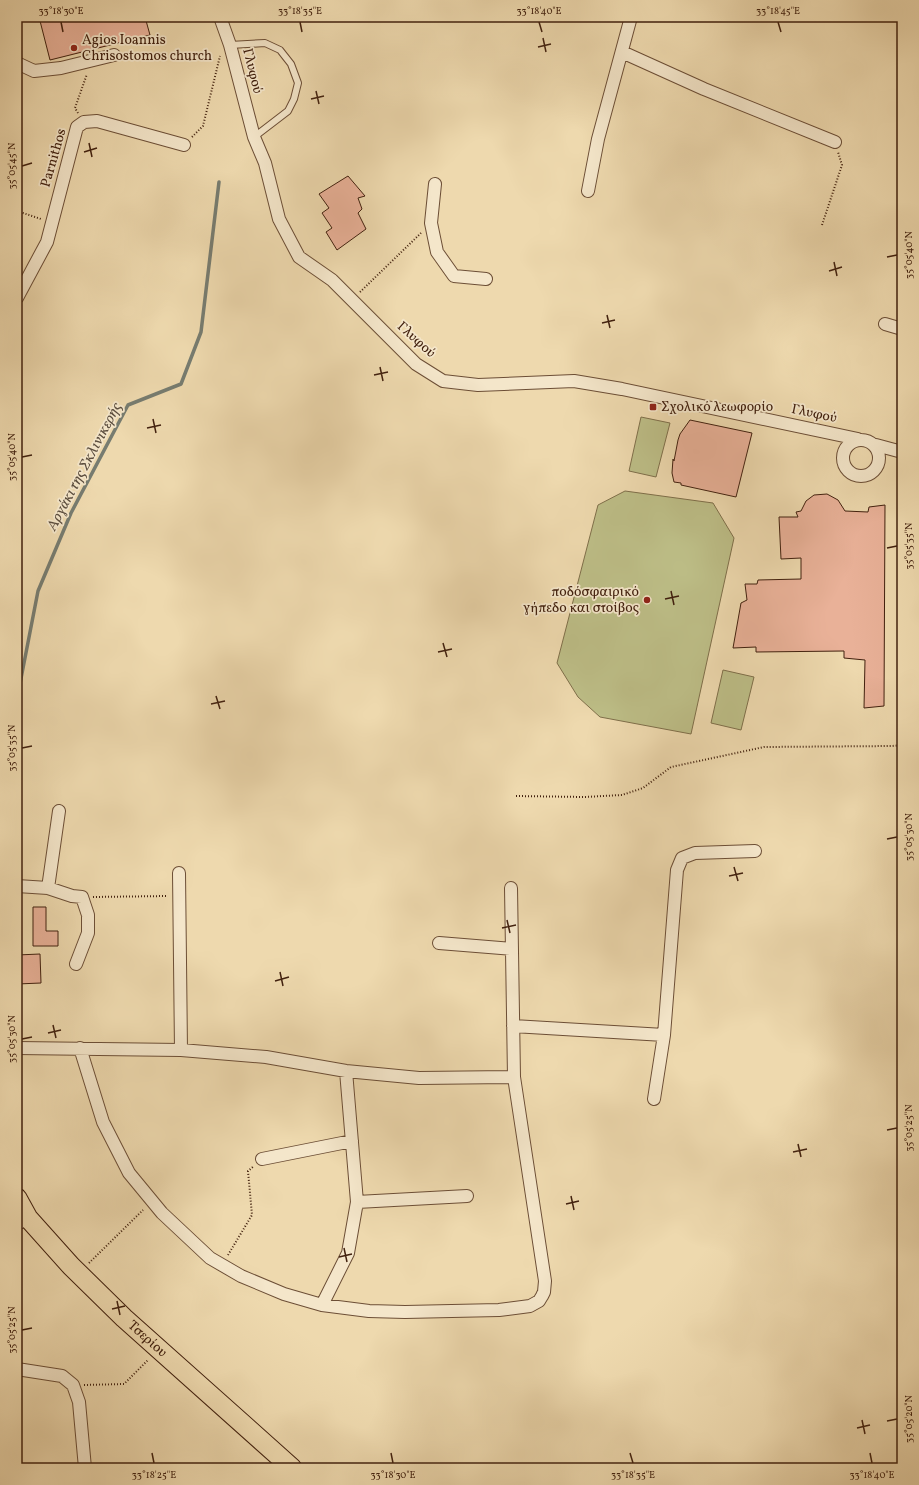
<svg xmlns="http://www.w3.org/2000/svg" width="919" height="1485" viewBox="0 0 919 1485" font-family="Vollkorn,serif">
<rect width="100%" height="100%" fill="#eed9ae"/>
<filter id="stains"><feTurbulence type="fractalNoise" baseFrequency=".005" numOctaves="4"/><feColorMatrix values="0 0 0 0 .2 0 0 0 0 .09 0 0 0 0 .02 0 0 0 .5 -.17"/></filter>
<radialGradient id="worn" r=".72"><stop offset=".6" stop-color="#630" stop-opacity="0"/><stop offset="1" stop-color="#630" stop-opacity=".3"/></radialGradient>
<path fill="#bdbe87" stroke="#7f6f4a" d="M641,417l29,6 -14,54 -27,-6z
M625,491l88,12 21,35 -43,196 -91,-17 -22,-20 -21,-34 41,-158z
M723,670l31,7 -13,53 -30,-7z"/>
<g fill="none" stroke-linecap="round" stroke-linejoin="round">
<path stroke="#777c70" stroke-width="3.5" d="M17,699l21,-108 33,-78 57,-108 53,-21 20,-52 18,-150"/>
</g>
<path fill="#e9b198" stroke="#41200e" d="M39,17h106l5,18 -100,25z
M348,176l17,20 -7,2 4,11 -4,4 8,16 -29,21 -11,-18 6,-4 -10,-15 7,-5 -10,-14z
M690,420l62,13 -16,64 -55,-12v-2l-7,-1 -2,-9 1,-14 1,2 4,-21 2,-6z
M827,494l11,6 7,11 23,1 1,-5 16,-2 -1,201 -20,2 1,-48 -21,-2v-7l-88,1v-5l-23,1 8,-45 6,-3 -2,-16h12l1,-4 43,-1v-21l-20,1 -2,-42h19l-2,-5 5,-1 5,-10 8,-6z
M33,907h13v24h12v15h-25z
M40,954l1,29 -24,1v-29z"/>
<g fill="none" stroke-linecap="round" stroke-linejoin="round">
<defs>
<path id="lane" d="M230,45l35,-2 15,7 11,14 7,19 -4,16 -6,12 -34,26"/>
<path id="street" d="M220,17l10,28 24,92 11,26 14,56 20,38 33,23 84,84 27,17 35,4 96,-4 48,8 236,50
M622,52l82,37 131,53
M17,63l17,8 27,-3 53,-13
M435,184l-4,39 6,29 17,24 32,3
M588,191l10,-52 33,-122
M17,298l30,-56 30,-115 7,-5 13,-1 87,24
M885,324l17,5
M843 458a18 18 0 1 1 36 0a18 18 0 1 1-36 0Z
M876,445l26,7
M179,873l2,177
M17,886l31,2 24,8 10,1 6,18v18l-12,31
M48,888l11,-77
M439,943l73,6
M513,1026l151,9
M17,1048l164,2 85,7 80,14 73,7 95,-1
M80,1048l23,74 26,51 33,40 48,45 31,18 43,18 38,11 47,6 36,1 94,-2 31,-4 9,-5 3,-5 2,-4 1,-11 -31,-204 -3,-189
M654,1099l10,-64 13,-165 5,-12 13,-5 60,-2
M262,1159l90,-18
M357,1202l110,-6
M17,1224l11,-6
M322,1305l26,-52 9,-51 -11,-131
M17,1369l45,7 11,9 6,17 6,66"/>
<g id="primary">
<path id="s1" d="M17,1198l11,20 43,48 53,52 168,150"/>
</g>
</defs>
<use href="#lane" stroke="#6c4e36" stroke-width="8"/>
<use href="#street" stroke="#6c4e36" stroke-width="14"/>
<use href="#primary" stroke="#41200e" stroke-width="21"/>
<path stroke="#41200e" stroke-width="2" stroke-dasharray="1 2" stroke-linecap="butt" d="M78,113l-3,-5 12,-34
M192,137l11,-11 17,-70
M17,211l24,8
M822,225l20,-60 -4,-13
M360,292l61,-59
M901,745l1,-18
M516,796l68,1 38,-2 21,-7 28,-21 93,-20 128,-1 10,-1
M93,897l74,-1
M228,1255l24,-40 -4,-44 6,-5
M89,1263l54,-53
M84,1385l40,-1 24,-24"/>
<use href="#lane" stroke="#f4e6ca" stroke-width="6"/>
<use href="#street" stroke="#f4e6ca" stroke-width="12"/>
<use href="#primary" stroke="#eed9ae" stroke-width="19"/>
</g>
<path fill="none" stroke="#41200e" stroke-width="1.5" d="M61,22l2,10M300,22l2,10M539,22l3,10M778,22l3,10M543,38l3,14M538,47l13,-3M316,91l3,13M311,99l13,-3M89,143l3,14M84,152l13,-4M22,166l10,-3M887,257l10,-2M834,262l3,14M829,271l13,-4M607,315l3,13M602,323l13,-3M380,367l3,14M374,375l14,-3M153,419l3,14M147,428l14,-3M22,457l10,-2M887,548l10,-2M671,591l3,14M665,599l14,-3M443,643l4,14M438,652l14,-3M216,696l4,13M211,704l14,-3M22,748l10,-2M887,839l10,-2M734,867l4,14M729,876l14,-3M507,920l3,13M502,928l14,-3M280,972l3,14M275,981l14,-4M53,1025l3,13M48,1033l13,-3M22,1039l10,-2M887,1130l10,-2M798,1144l3,13M793,1152l14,-3M571,1196l3,14M566,1204l13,-3M344,1248l3,14M339,1257l13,-3M117,1301l3,14M112,1309l13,-3M22,1330l10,-2M862,1420l3,14M887,1421l10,-2M857,1428l13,-3M152,1453l2,10M391,1453l2,10M630,1453l3,10M870,1453l2,10"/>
<g fill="#8f2418" stroke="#f4e6ca" stroke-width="1.5">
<circle cx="74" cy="48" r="4"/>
<rect x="649" y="403" width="8" height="8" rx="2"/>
<circle cx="647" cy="600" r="4"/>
</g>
<g text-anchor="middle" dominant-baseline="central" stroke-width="3.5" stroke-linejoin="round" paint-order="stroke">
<g font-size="14" fill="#41200e" stroke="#f4e6ca" text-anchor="start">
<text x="82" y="40">Agios Ioannis<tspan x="82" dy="16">Chrisostomos church</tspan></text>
<text x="661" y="407">Σχολικό λεωφορίο</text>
<text x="639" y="592" text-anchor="end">ποδόσφαιρικό<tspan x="639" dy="16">γήπεδο και στοίβος</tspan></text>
</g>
<g font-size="14" fill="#41200e" stroke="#f4e6ca">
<text transform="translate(252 71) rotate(76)">Γλυφού</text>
<text transform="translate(54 158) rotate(-74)">Parnithos</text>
<text transform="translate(416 340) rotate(42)">Γλυφού</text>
<text transform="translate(814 414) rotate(12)">Γλυφού</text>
<text stroke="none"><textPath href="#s1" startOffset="193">Τσερίου</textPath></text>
</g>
<g font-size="15" font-style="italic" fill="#5c4e3f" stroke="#f4e6ca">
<text transform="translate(85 467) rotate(-62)">Αργάκι της Σκλινικερής</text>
</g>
</g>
<rect width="919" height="1485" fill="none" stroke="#eed9ae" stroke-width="44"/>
<rect x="22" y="22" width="875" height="1441" fill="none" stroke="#41200e" stroke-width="1.5"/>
<g font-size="10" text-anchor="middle" fill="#41200e">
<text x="61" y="14">33°18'30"E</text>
<text x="300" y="14">33°18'35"E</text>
<text x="539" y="14">33°18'40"E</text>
<text x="778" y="14">33°18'45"E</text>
<text transform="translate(11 166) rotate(-90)" y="4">35°05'45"N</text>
<text transform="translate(908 255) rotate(-90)" y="4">35°05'40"N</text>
<text transform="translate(11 457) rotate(-90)" y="4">35°05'40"N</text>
<text transform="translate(908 546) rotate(-90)" y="4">35°05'35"N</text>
<text transform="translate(11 748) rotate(-90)" y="4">35°05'35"N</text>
<text transform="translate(908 837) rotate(-90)" y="4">35°05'30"N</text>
<text transform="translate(11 1039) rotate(-90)" y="4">35°05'30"N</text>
<text transform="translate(908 1128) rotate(-90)" y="4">35°05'25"N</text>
<text transform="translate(11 1330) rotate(-90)" y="4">35°05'25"N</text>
<text transform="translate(908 1419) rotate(-90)" y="4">35°05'20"N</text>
<text x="154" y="1478">33°18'25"E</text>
<text x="393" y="1478">33°18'30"E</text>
<text x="633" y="1478">33°18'35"E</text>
<text x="872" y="1478">33°18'40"E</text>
</g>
<rect width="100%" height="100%" filter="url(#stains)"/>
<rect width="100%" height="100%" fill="url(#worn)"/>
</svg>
